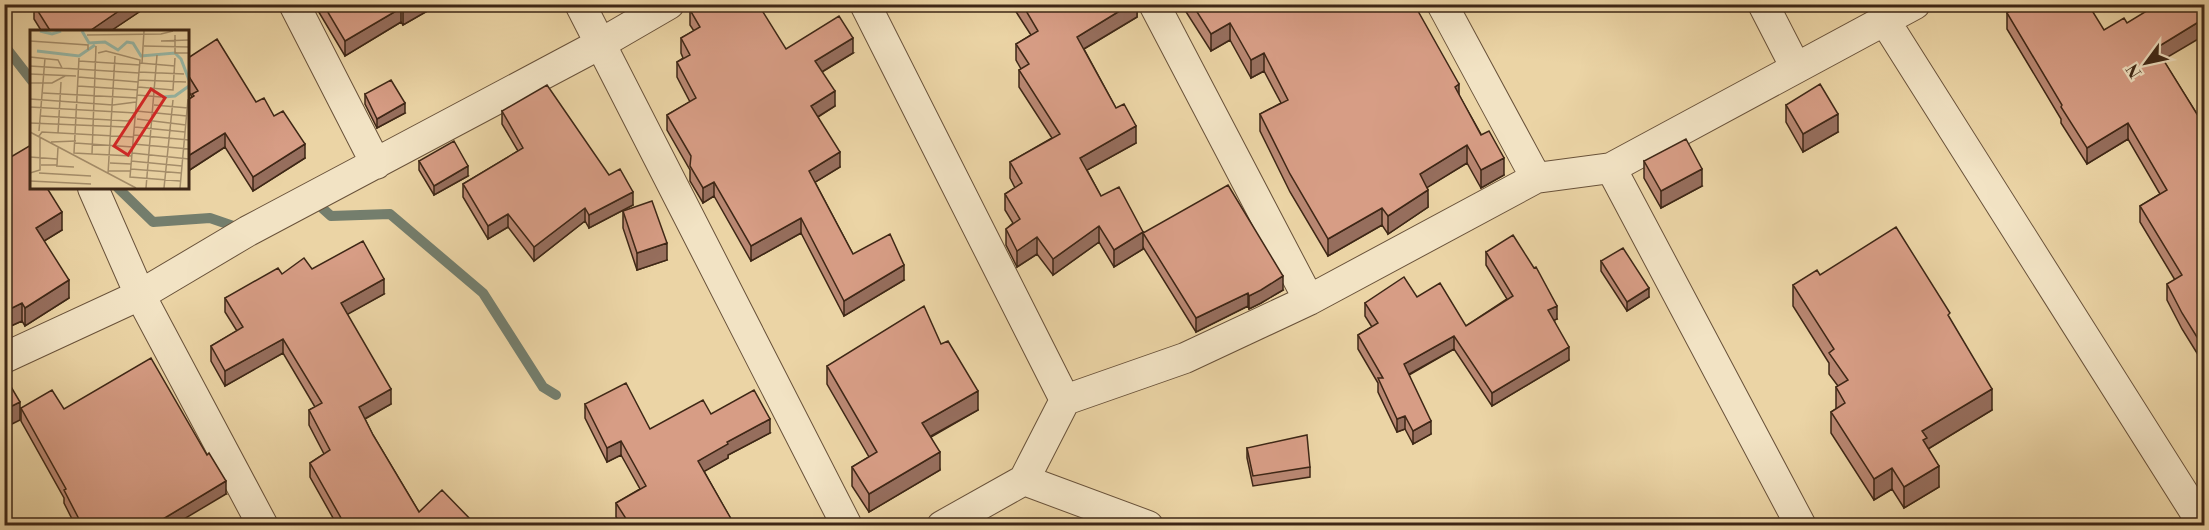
<svg xmlns="http://www.w3.org/2000/svg" width="2209" height="530" viewBox="0 0 2209 530" font-family="'Libre Bodoni',serif">
<rect width="100%" height="100%" fill="#ebd4a5"/>
<filter id="stains"><feTurbulence type="fractalNoise" baseFrequency=".00333" numOctaves="4"/><feColorMatrix values="0 0 0 0 .2 0 0 0 0 .09 0 0 0 0 .02 0 0 0 .5 -.17"/></filter>
<radialGradient id="worn" r=".72"><stop offset=".6" stop-color="#630" stop-opacity="0"/><stop offset="1" stop-color="#630" stop-opacity=".3"/></radialGradient>
<g fill="none" stroke-linecap="round" stroke-linejoin="round">
<path stroke="#747e6d" stroke-width="10" d="M4,45l28,36
M118,188l35,34 57,-4 32,11
M312,199l19,17 59,-2 93,79 60,94 13,8"/>
<defs>
<path id="street" d="M294,4l82,160
M580,4l267,522
M865,4l200,396
M1154,4l155,296
M1442,4l94,174
M1763,4l33,64
M1885,21l319,505
M1611,168l190,358
M93,188l47,107 123,231
M4,358l136,-63 108,-64 352,-187 69,-40
M1024,480l124,46
M942,526l82,-46 41,-80 120,-42 124,-58 227,-122 75,-10 304,-164"/>
</defs>
<use href="#street" stroke="#69523a" stroke-width="32"/>
<use href="#street" stroke="#f2e3c4" stroke-width="30"/>
</g>
<path fill="#b98772" stroke="#3e2716" stroke-width="1.5" d="M151,4l-42,28h-67l-8,-13v-14z
M317,4h112v6l-26,15 -2,-3 -56,34 -28,-47z
M1011,4h126v13l-53,32 32,59 20,35 -49,27 14,26 42,36 140,58 -22,13 -12,6 -1,-3 -52,26 -53,-85v2l-29,18 -15,-25 -46,33 -16,-21 -20,13 -11,-22v-16l7,-6 -8,-13v-16l10,-6 -5,-10v-16l42,-24 -33,-51v-17l2,-1 -5,-9v-16l15,-9z
M1181,4h233l45,91 45,80 -23,13 -14,-25 -40,24 1,20 -40,27 -6,-9 -54,31 -38,-64 -30,-61v-17l21,-11 -17,-32 -13,7 -21,-38 -19,11z
M690,10l96,39 67,4 -31,19 13,34 -17,11 22,50 -25,15 38,72 51,26 -60,36 -43,-83 -50,28 -37,-65 -11,7 -13,-22v-11l-23,-40v-15l23,-13 -13,-25v-15l6,-4 -2,-5v-15l13,-7 -4,-6z
M2007,13l97,17 23,-7 36,37 42,67v239l-23,-37 -15,-29v-16l8,-4 -35,-58v-16l20,-12 -32,-55 -41,25 -26,-41v-4l-54,-90z
M188,58l68,44 18,14 31,42 -52,33 -28,-44 -37,24v-71l4,-3 -4,-7z
M365,94l40,19 -28,15 -12,-24z
M1786,105l52,27 -35,20 -17,-30z
M502,111l107,64 24,30 -44,23 -4,-7 -51,40 -26,-34 -20,12 -25,-42v-13l55,-33 -16,-27z
M4,161l58,69 -18,11 25,57 -44,28 -3,-5 -18,8z
M419,161l49,15 -34,19 -15,-25z
M1644,161l58,25 -41,22 -17,-30z
M623,211l44,49 -30,10 -14,-42z
M1486,252l71,67 -3,1 15,40 -77,46 -38,-57 -45,26 22,59 -18,10 -8,-15 -8,3 -19,-40v-9l-20,-34v-14l14,-8 -7,-11v-13l52,-6 49,29 41,-27 -21,-34z
M1601,261l48,36 -22,14 -26,-40z
M312,269l72,25 -37,20 44,90 -26,15 8,16 46,77 54,13h-136l-27,-48v-14l14,-9 -15,-29v-15l6,-3 -32,-54 -58,33 -14,-25v-15l26,-15 -12,-19v-14l57,-24z
M1820,275l130,45 42,90 -64,39 11,38 -35,21 -12,-19 -18,11 -43,-67v-21l5,-3v-22l2,-1 -9,-12v-11l-36,-57v-21z
M941,344l37,66 -47,27 9,33 -71,42 -17,-26v-19l17,-10 -42,-73v-18z
M2205,371v20l-2,-3v-16z
M585,404l65,25 61,-15 59,19 -42,22v3l-24,13 30,54h-112l-6,-8v-14l24,-14 -19,-34 -14,7 -22,-44z
M21,408l43,1 162,85 -151,31 -11,-22v-5l-43,-77z
M1247,448l63,19v10l-57,9 -6,-28z"/>
<path fill="#966e5d" stroke="#3e2716" stroke-width="1.5" d="M129,4h22l-42,28h-21z
M414,4h15v6l-26,15v-14z
M1131,4h6v13l-60,36v-16z
M401,8v14l-56,34v-15z
M2205,18v17l-49,29v-16z
M1230,23v17l-19,11v-17z
M853,38v15l-38,23v-15z
M1264,53v18l-13,7v-18z
M1459,84v18l-4,-15z
M835,91v15l-24,15v-15z
M405,103v10l-28,15v-9z
M1838,114v18l-35,20v-18z
M2128,123v16l-41,25v-16z
M1136,126v17l-56,31v-16z
M225,133v14l-37,24v-15z
M305,144v14l-52,33v-14z
M1467,145v18l-47,29v-18z
M840,152v15l-31,19v-15z
M1504,158v17l-23,13v-18z
M468,166v10l-34,19v-9z
M1702,169v17l-41,22v-17z
M714,182v14l-11,7v-15z
M1428,190v17l-40,27v-18z
M633,192v13l-44,23v-13z
M585,208v13l-51,40v-14z
M1382,208v17l-54,31v-17z
M62,212v18l-26,16v-18z
M508,214v13l-20,12v-13z
M801,218v15l-50,28v-15z
M1099,226v16l-46,33v-16z
M1143,232v17l-29,18v-17z
M1037,237v17l-20,13v-16z
M667,243v17l-30,10v-17z
M904,265v15l-60,36v-15z
M1283,276v14l-22,13 -12,6v-13z
M384,279v15l-43,24v-15z
M69,280v18l-44,28v-18z
M1649,288v9l-22,14v-9z
M1248,293v13l-52,26v-14z
M22,303v18l-18,8v-17z
M1557,306v13l-9,4v-13z
M1454,336v13l-50,28v-13z
M283,339v14l-58,33v-15z
M1569,347v13l-77,46v-13z
M391,389v15l-32,18v-15z
M1992,389v21l-69,42 -1,-21z
M978,391v19l-56,31v-18z
M20,402v18l-16,8v-18z
M1405,416v13l-8,3v-13z
M770,419v14l-42,22v3l-30,17v-14l29,-19z
M1431,421v13l-18,10v-13z
M621,441v14l-14,7v-14z
M940,452v18l-71,42v-18z
M1939,466v21l-35,21v-21z
M1892,468v21l-18,11v-21z
M226,481v13l-52,31h-21z"/>
<path fill="#d79d85" stroke="#3e2716" stroke-width="1.5" d="M129,4l-41,28h-37l-17,-27z
M323,4h91l-11,7 -2,-3 -56,33z
M699,4h59l28,45 53,-33 14,22 -38,23 20,30 -24,15 29,46 -31,19 44,83 37,-20 14,31 -60,36 -43,-83 -50,28 -37,-64 -11,6 -13,-22 1,-10 -24,-41 29,-17 -19,-36 13,-7 -9,-17 19,-11 -10,-17z
M1022,4h109l-54,33 39,71 8,-4 12,22 -56,32 21,38 18,-9 24,45 -29,18 -15,-24 -46,33 -16,-22 -20,14 -11,-22 14,-10 -15,-25 17,-11 -12,-21 50,-28 -41,-64 10,-6 -13,-20 22,-13z
M1192,4h222l45,80 -4,3 26,48 8,-4 15,27 -23,12 -14,-25 -47,29 8,16 -40,26 -6,-8 -54,31 -38,-65 -30,-60 28,-14 -24,-47 -13,7 -21,-37 -19,11z
M2021,4h67l16,26 20,-12 3,5 31,-19h47v14l-49,30 49,79v223l-23,-37 -15,-29 15,-9 -42,-69 27,-16 -39,-67 -41,25 -26,-41 1,-2 -55,-92z
M217,39l39,63 8,-4 10,18 9,-5 22,33 -52,33 -28,-44 -37,23v-56l6,-4 -2,-2 6,-3 -10,-16v-17z
M391,80l14,23 -28,16 -12,-25z
M1820,84l18,30 -35,20 -17,-29z
M547,85l62,90 11,-6 13,23 -44,23 -4,-7 -51,39 -26,-33 -20,12 -25,-42 60,-36 -21,-37z
M1686,139l16,30 -41,22 -17,-30z
M454,141l14,25 -34,20 -15,-25z
M31,145l1,43h15l15,24 -26,16 33,52 -44,28 -3,-5 -18,9v-151z
M1228,185l55,91 -22,14 -12,6 -1,-3 -52,25 -53,-85z
M652,201l15,42 -30,10 -14,-42z
M1896,227l54,86 -2,2 44,74 -70,42 5,7 -4,2 16,26 -35,21 -12,-19 -18,11 -43,-67 14,-9 -9,-16 12,-7 -19,-27 5,-4 -41,-64 24,-15 3,5z
M1513,235l21,33 2,-1 21,39 -9,4 21,37 -77,46 -38,-57 -50,28 27,57 -18,10 -8,-15 -8,3 -19,-41h5l-25,-43 20,-12 -13,-20 39,-26 13,20 23,-14 26,43 47,-30 -27,-44z
M363,241l21,38 -43,24 50,86 -32,18 14,28 46,77 23,-22 31,32 -4,3h-124l-35,-62 20,-13 -21,-40 13,-7 -39,-64 -58,32 -14,-25 32,-19 -18,-29 53,-30 4,6 22,-16 8,11z
M1623,248l26,40 -22,14 -26,-41z
M924,306l17,38 7,-3 30,50 -56,32 18,29 -71,42 -17,-27 25,-15 -50,-86z
M151,358l56,97 2,-2 17,28 -73,44h-77l5,-2 -17,-33 2,-1 -45,-81 31,-18 12,19z
M4,375l16,27 -16,8z
M626,383l24,46 53,-29 8,14 43,-24 16,29 -43,23 1,2 -30,17 36,63 -2,1h-102l-14,-22 30,-17 -25,-45 -14,7 -22,-44z
M1307,435l3,32 -57,9 -6,-28z"/>
<g transform="translate(30 30)">
<rect width="159" height="159" fill="#ebd4a5"/>
<path fill="none" stroke="#98b8a7" stroke-width="3" d="M10,1l12,3 9,-3M52,1l7,12 16,-1 13,8 9,-8 6,1 8,13 34,-3 6,6 8,21M7,21l42,5 16,-11M133,67l12,-1 14,-10"/>
<path fill="none" stroke="#a68f6c" stroke-width="1.5" d="M57,5l74,-1 12,-3M145,5v18h14M0,11l58,4v5M131,11l28,-1M114,16l45,1M68,23l8,-2 34,9 -10,117 50,4M0,27l28,3 4,8M49,28l-5,95 18,1 4,-108M49,31l61,4M110,33l35,3M112,33l2,-32M0,36l109,7M109,42l45,2M0,44l46,2M48,47l60,5M108,50l48,2M0,53h22l13,-7M48,56l60,4M108,57l35,3 2,-32M13,63l94,5M107,65l24,2M0,69l83,6 23,-3M124,75l34,3M0,77l106,6M106,81l51,5M11,86l87,5 7,-5M107,89l49,6M0,93l96,4M105,97l50,5M9,101l6,-73M0,102l106,56M28,103l3,-51M104,105l55,5M9,106l3,-4 91,5M21,112l25,-1M45,113l58,4M103,114l56,5M102,123l57,6M62,124l40,2M0,127l27,2M101,131l51,5M80,133l21,1M11,135h16l1,-18M26,136l18,1M101,139l50,4M79,141h21M0,143l10,-3v-33M9,143l52,3M78,144l7,-118M0,151l61,3M116,158l11,-133M134,158l9,-88M150,158l8,-89"/>
<path fill="#d62828" fill-opacity="0.15" stroke="#d62828" stroke-width="3" d="M121,59l14,9 -37,57 -14,-9z"/>
<rect width="159" height="159" fill="none" stroke="#3e2716" stroke-width="3"/>
</g>
<rect width="2209" height="530" fill="none" stroke="#ebd4a5" stroke-width="24"/>
<rect x="6" y="6" width="2197" height="518" fill="none" stroke="#3e2716" stroke-width="3"/>
<rect x="12" y="12" width="2185" height="506" fill="none" stroke="#3e2716" stroke-width="1.5"/>
<g transform="translate(2146 63) rotate(237)" stroke="#f2e3c4" stroke-width="4.5" paint-order="stroke">
<path d="M0-4.5L10 22L0 15L-10 22Z" fill="#3e2716"/>
<text y="-9" font-size="16" font-weight="bold" text-anchor="middle" fill="#3e2716">N</text>
</g>
<rect width="100%" height="100%" filter="url(#stains)"/>
<rect width="100%" height="100%" fill="url(#worn)"/>
</svg>
